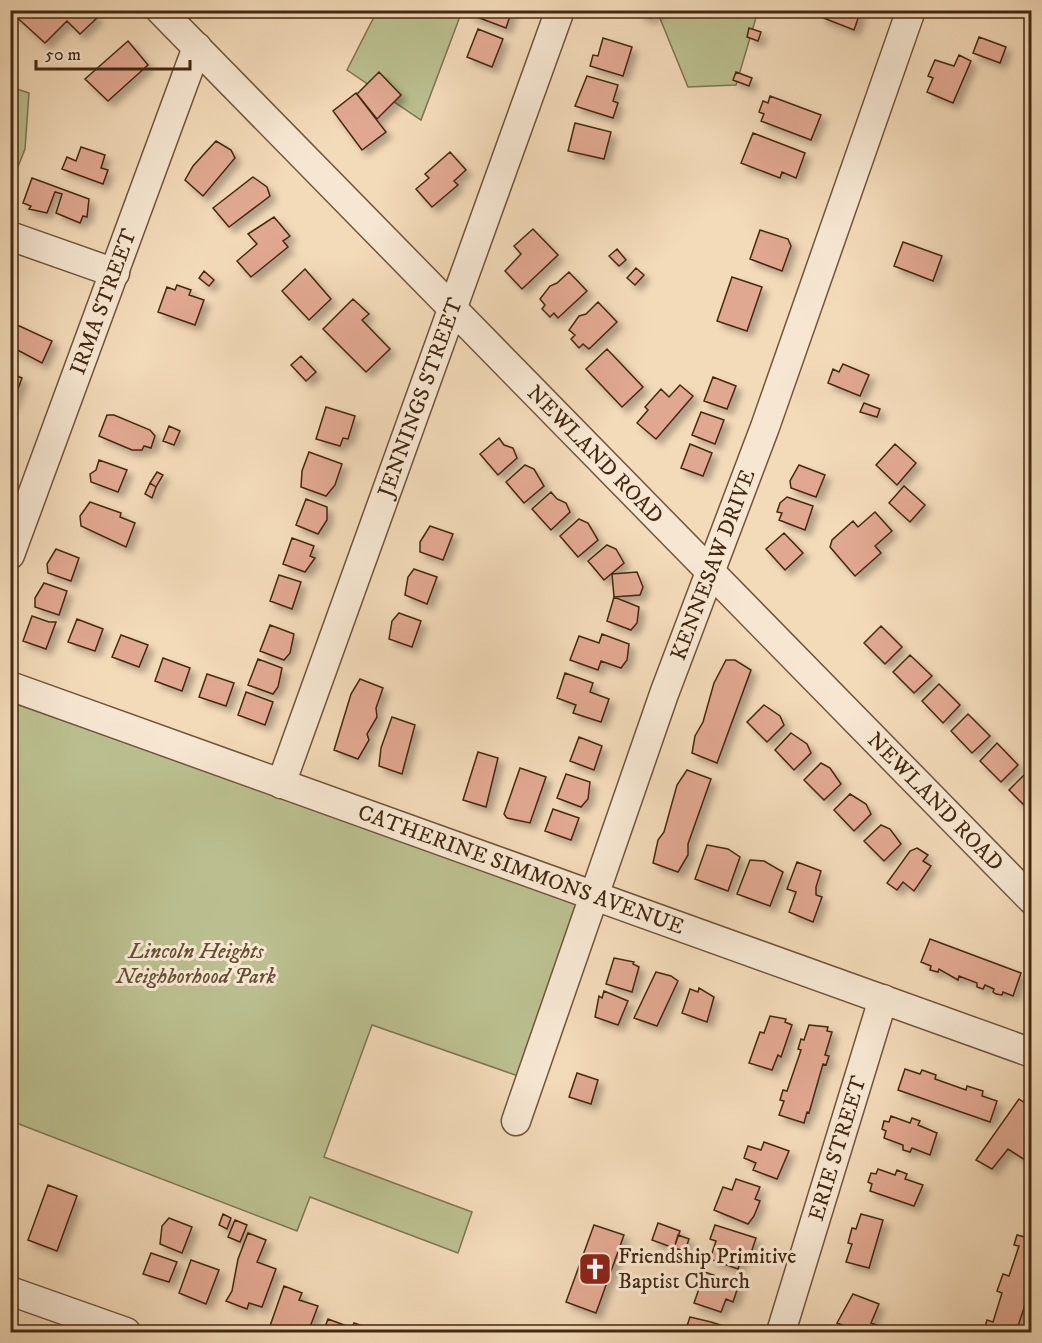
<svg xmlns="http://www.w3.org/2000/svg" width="1042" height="1343" viewBox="0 0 1042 1343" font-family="'IM FELL DW Pica',serif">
<defs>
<filter id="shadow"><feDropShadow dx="5.5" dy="5.5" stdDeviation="3" flood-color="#0004"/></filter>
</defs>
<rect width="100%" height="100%" fill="#f3dab9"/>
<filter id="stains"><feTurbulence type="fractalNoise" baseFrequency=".00333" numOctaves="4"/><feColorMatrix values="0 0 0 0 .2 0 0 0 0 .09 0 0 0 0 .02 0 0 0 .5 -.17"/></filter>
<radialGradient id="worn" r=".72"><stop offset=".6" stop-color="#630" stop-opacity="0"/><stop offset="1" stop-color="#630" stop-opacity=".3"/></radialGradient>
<path fill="#bbbf8f" stroke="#807450" stroke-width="1.5" d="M377,11h85l-41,109 -74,-50z
M657,11h101l-22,74 -48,2z
M11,87l18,6 -4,56 -14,35z
M10,702l571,200 -60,175 -149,-52 -48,132 148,55 -14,41 -148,-56 -13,34 -286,-110z"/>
<path fill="#e1a891" stroke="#442910" stroke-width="1.5" filter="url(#shadow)" d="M15,10h75l7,8 -17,16 -13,-13 -22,22 -33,-30z
M470,10h42l-6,18 -37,-14z
M638,10h20l-7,8 -12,-4z
M823,10h38l-7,20 -33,-13z
M749,28l12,4 -3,9 -11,-4z
M478,29l25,10 -11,28 -25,-10z
M979,37l27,10 -6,16 -27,-10z
M603,38l29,9 -9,29 -33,-10 3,-11 5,1z
M128,41l20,24 -40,36 -23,-22z
M959,55l12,6 -18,42 -26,-11 6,-14 -5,-2 7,-16 19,6z
M379,72l22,23 -24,24 -20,-25z
M736,72l16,6 -3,8 -16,-6z
M587,76l31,9 -5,16 5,2 -5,15 -38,-12z
M356,93l30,39 -24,18 -29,-39z
M770,96l51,19 -10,25 -50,-19 3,-7 -5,-2 4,-11 5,2z
M575,123l36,9 -7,27 -36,-8z
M753,133l52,20 -9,25 -14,-6 -2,6 -39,-15z
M216,141l15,9 4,8 -32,38 -18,-16 8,-14z
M81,147l24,8 -4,13 7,2 -5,14 -41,-15 5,-12 9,4z
M450,152l16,18 -12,11 4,4 -26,22 -16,-18 13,-11 -4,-4z
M253,177l14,10 3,9 -41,31 -16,-19z
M32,178l57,21 -2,18 -4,-1 -3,7 -24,-10 6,-19 -7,-2 -8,21 -18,-4 2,-3 -8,-3z
M274,217l16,19 -7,5 5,6 -37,30 -14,-16 20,-17 -9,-10z
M533,229l25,26 -36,34 -17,-18 16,-17 -7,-8z
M760,230l28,9 3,7 -9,25 -32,-12z
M903,242l39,14 -9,25 -39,-15z
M617,249l9,11 -7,6 -10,-10z
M636,268l8,7 -9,10 -8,-7z
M305,269l26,30 -22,21 -27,-29z
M204,271l10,9 -5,6 -10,-8z
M569,272l18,19 -29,27 -4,-5 -4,4 -8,-8 3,-4 -5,-6 10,-13 7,-3z
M732,277l30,10 -15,44 -30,-10z
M177,285l14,5 -2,5 15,5 -9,25 -37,-13 9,-25 8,3z
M353,299l16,15 -7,6 28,29 -24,23 -43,-43z
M598,302l19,20 -28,27 -6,-5 -4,4 -8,-9 4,-4 -6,-5 10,-14 7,-2z
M13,323l39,18 -10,22 -32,-17z
M607,349l36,38 -21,20 -36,-38z
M301,356l15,16 -10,9 -15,-16z
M843,364l26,11 -9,21 -32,-13 5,-14 6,3z
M10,373l12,5 -10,27 -2,-1z
M713,377l23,9 -9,23 -23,-8z
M680,385l13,11 -37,43 -19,-16 11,-13 -3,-3 16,-18 8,8z
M864,403l16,6 -3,8 -17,-5z
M326,407l29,9 -7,23 -5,-1 -3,8 -24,-7z
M701,412l23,8 -9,24 -23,-9z
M107,415h7l36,15 5,6 -4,12 -7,-2 -2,4h-10l-33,-14z
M169,426l11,5 -6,14 -11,-4z
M499,438l5,7 9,3 4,10 -19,17 -18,-21z
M690,444l22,9 -9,23 -22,-8z
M895,444l21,19 -19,22 -21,-20z
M309,452l33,12 -7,21 -9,11 -25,-9 1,-16z
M99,460l28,10 -9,22 -27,-10 -1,-8 6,-4z
M525,465l9,4 10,17 -20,17 -18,-21z
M799,465l26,10 -9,22 -25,-9 -1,-7z
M157,472l6,3 -7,12 -6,-4z
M150,483l6,4 -4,11 -7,-4z
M904,486l21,19 -15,17 -21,-19z
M551,492l6,7 9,4 4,9 -19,18 -19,-21z
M787,497l26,9 -8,24 -26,-10 3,-7 -5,-1 3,-9z
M306,499l21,8v13l-9,14 -22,-9z
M90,502l31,11 -1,4 15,6 -9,24 -45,-21 -1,-10z
M875,512l17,19 -17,15 6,7 -26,23 -25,-29 2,-7 21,-19 5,6z
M579,519l9,4 10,17 -20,17 -18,-21z
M430,526l23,8 -10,26 -23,-8v-10z
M784,533l19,20 -18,17 -19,-21z
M292,538l22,8 -4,10 5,2 -10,14 -22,-8z
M607,545l9,4 8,14 -20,17 -16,-19z
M56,549l23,9 -8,23 -23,-8 -1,-9z
M414,569l23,8 -10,27 -22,-9 3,-18z
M637,572l6,15 -3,8 -26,2 -2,-23z
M279,575l22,7 -9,27 -22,-8z
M44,583l23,8 -8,24 -24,-8v-9z
M614,597l25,10 -2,16 -6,7 -24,-9z
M399,613l22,8 -9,26 -23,-8 3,-18z
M32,616l17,6h7l-10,27 -23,-8z
M77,619l26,10 -8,22 -27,-9z
M270,625l24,9 -4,19 -6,7 -24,-9z
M881,626l21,21 -17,17 -21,-21z
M602,634l27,10 -2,16 -6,8 -20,-7 -3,9 -28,-10 9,-24 20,7z
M121,635l27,10 -9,22 -27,-10z
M910,655l22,21 -18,17 -21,-21z
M163,658l27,10 -8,23 -27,-10z
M258,659l24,9 -4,19 -5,7 -25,-9z
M726,660h9l16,10 -34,93 -25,-10 3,-17 8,-14 11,-39z
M565,673l28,10 -3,9 19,7 -8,23 -28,-9 3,-8 -19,-7z
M207,674l27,9 -8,23 -27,-9z
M360,679l23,9 -7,20 1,9 -10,17 2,6 -11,19 -24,-9 17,-56z
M939,684l21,21 -17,18 -21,-22z
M246,692l27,10 -8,23 -27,-10z
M764,705l16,11 4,9 -17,17 -20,-20z
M968,714l22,22 -18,17 -21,-22z
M392,717l23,8 -13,49 -23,-8 2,-18z
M791,733l16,11 4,9 -17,17 -19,-20z
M579,737l23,9 -8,24 -24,-9z
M997,743l21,22 -17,17 -21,-21z
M478,752l20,6 -12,49 -23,-7z
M821,763l9,5 11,16 -17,16 -20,-20z
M520,768l26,9 -16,46 -23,-5 -3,-4z
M687,770l24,9 -23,65v11l-10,17 -25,-9 5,-23 6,-8 13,-47z
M1026,773l6,5 -2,33 -21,-21z
M566,774l24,8 -2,17 -7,8 -24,-9z
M850,794l16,10 5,10 -17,17 -20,-21z
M553,809l26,9 -8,22 -26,-9z
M881,825l9,4 11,15 -17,17 -20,-20z
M707,845l21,4 12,8 -12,34 -33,-12z
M917,848l11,7 -5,6 8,5 -17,25 -11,-9 -6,8 -10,-7 23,-32z
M750,860l14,1 19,11 -13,34 -33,-12z
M797,862l24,9 -5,16v8l6,2 -9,25 -24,-10 7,-20 -9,-3z
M930,939l91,34 -8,23 -10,-4 -1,3 -6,-1 -3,-2 1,-3 -9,-4 -2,4 -6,-2v-4l-18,-7 -1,4 -19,-11 -1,3 -8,-2 1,-4 -10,-4z
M614,958l20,4 -1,2 6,3 -7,25 -26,-8z
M656,972l15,4 7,5 -21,45 -23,-8z
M699,988l15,9 -7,25 -25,-9 8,-24 8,3z
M604,991l24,10 -10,24 -23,-8 4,-21 3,2z
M770,1016l16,3 -1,3 7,3 -11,32 -3,-2 -6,15 -23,-7 11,-31 4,1z
M809,1025l19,2 -1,4 5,1 -7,23 4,1 -3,9 -3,-1 -14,49 -2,-1 -3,11 -25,-8 5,-14 -4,-1 3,-10 4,1 14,-41 -3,-1 3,-10 3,1z
M905,1069l15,5 2,-4 14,5 -1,4 31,11 1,-4 16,5 -1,5 15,5 -7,21 -92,-32z
M577,1073l21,7 -7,24 -22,-7z
M1019,1099l13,9v48l-4,6 -20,-13 -16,20 -16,-9z
M891,1116l19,7 2,-5 8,3 -2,4 19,8 -7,22 -18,-7 -2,4 -7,-2v-5l-19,-7 2,-7 -4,-2 2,-8 5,1z
M764,1142l25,9 -12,28 -24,-9 3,-7 -12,-5 4,-12 13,4z
M878,1169l17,6 2,-5 10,4 -2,5 18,6 -9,21 -44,-15 2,-7 -4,-2 3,-9 5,1z
M736,1179l24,8 -5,12 5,2 -6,15 -6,8 -34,-14 9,-23 9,3z
M48,1185l29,11 -20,55 -29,-11z
M1032,1208v96l-6,-2 -9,27 5,3 -38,-2 3,-10 6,2 9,-29 -5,-2 6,-17 6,2 10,-30 -5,-1 3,-10 8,2z
M223,1214l8,4 -4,11 -8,-4z
M861,1214l22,6 -14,48 -23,-6 6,-18 -4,-1 4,-15 4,1z
M169,1218l23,9 -10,26 -22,-9 2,-18z
M235,1220l12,5 -7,17 -12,-5z
M658,1223l22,8 -6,17 -22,-8z
M594,1225l30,10 -28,78 -30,-11z
M715,1225l41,13 -7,21 -7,-3 -4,13 -28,-10 6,-18 -6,-2z
M248,1233l18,7 -9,22 19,7 -14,38 -13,-4 -2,6 -21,-8 6,-10 6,-32z
M678,1235l11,4 -4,12 -11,-3z
M151,1253l26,9 -8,20 -26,-8z
M191,1260l28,10 -13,34 -27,-11z
M699,1270l40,14 -6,18 -7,-3 -5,13 -27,-9 6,-17 -5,-2z
M284,1286l18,7 -3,7 19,6 -10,26 -38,-6z
M853,1294l26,10 -8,19 8,3 -3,6h-16l-23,-9z
M690,1317l21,5 22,7 -1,3h-47z
M328,1319l24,9 2,-5 11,4 -2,5h-40z"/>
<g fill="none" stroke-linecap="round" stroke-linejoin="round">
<defs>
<g id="minor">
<path id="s1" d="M160,10l872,890"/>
<path d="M10,236l105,37"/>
<path id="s2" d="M10,555l187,-508"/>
<path id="s3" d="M10,686l1022,367"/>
<path id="s4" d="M281,784l279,-774"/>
<path id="s5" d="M516,1121l148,-427 101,-267 146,-417"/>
<path d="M10,1291l116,41"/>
<path id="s6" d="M781,1332l102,-333"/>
</g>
</defs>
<use href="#minor" stroke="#70553a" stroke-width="31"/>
<use href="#minor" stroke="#f7e7d2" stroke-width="28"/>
</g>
<defs>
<symbol id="church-square" viewBox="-11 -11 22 22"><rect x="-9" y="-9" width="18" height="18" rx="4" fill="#8f2418" stroke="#f7e7d2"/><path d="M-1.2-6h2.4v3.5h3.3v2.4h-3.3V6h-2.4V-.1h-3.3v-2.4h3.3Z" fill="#fff"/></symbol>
</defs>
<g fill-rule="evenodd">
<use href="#church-square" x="576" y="1250" width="38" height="38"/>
</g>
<g text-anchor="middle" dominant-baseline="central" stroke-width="6" stroke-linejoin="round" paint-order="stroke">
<g font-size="22" fill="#442910" stroke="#f7e7d2">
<text stroke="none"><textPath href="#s2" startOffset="270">IRMA STREET</textPath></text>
<text stroke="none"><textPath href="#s4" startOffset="411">JENNINGS STREET</textPath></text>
<text stroke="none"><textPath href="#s1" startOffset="622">NEWLAND ROAD</textPath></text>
<text stroke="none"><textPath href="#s5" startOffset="590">KENNESAW DRIVE</textPath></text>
<text stroke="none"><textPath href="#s1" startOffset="1108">NEWLAND ROAD</textPath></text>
<text stroke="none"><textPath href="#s3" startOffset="543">CATHERINE SIMMONS AVENUE</textPath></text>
<text stroke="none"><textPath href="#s6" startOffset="192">ERIE STREET</textPath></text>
</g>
<g font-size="22" font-style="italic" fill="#624e30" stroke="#f7e7d2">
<text x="196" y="951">Lincoln Heights<tspan x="196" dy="25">Neighborhood Park</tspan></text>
</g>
<g font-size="22" fill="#442910" stroke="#f7e7d2" text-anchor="start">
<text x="618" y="1256">Friendship Primitive<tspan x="618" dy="25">Baptist Church</tspan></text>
</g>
</g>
<rect width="1042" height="1343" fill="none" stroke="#f3dab9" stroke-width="36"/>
<rect x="12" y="12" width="1018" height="1319" fill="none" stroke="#442910" stroke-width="3"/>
<rect x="18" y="18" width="1006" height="1307" fill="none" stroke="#442910" stroke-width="1.5"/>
<path d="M36 60v9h154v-9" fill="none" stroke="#442910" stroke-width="3"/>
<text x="45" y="60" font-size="18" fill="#442910" stroke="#f7e7d2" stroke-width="4.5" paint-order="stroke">50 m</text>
<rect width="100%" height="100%" filter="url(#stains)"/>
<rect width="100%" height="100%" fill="url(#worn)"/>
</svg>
